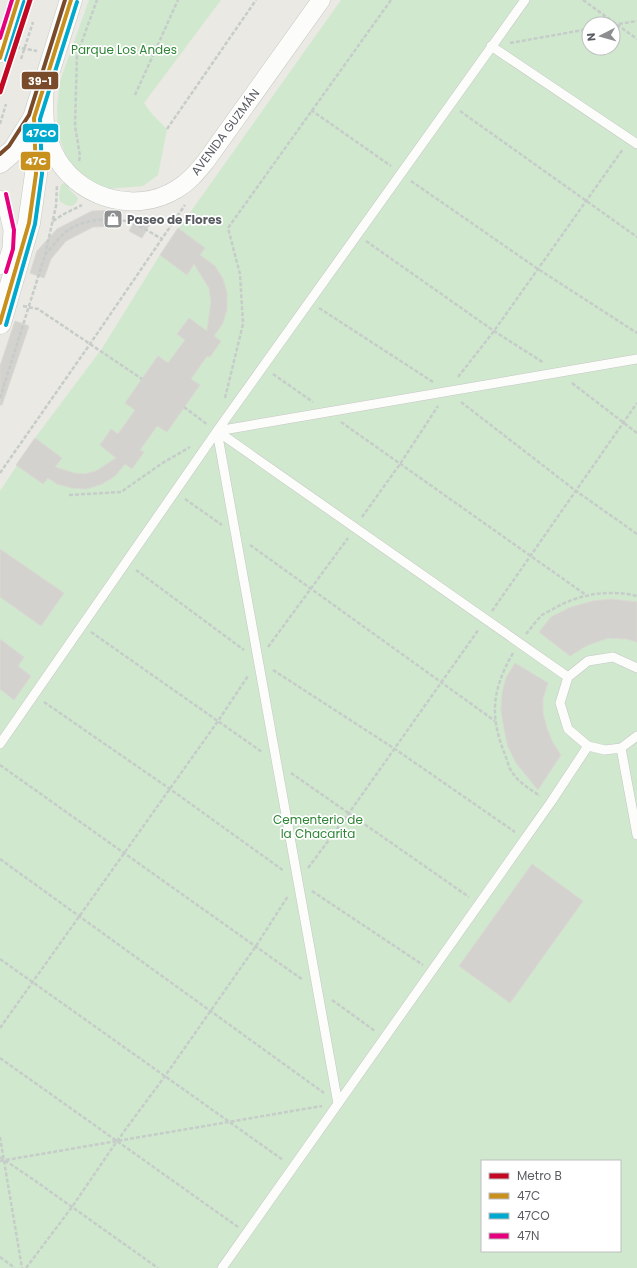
<svg xmlns="http://www.w3.org/2000/svg" width="637" height="1268" viewBox="0 0 637 1268" font-family="Poppins,sans-serif">
<rect width="100%" height="100%" fill="#eae9e3"/>
<path fill="#d0e8ce" fill-rule="evenodd" d="M89,0h132l-77,103 8,11 15,15 -9,46 -15,11 -37,3 -20,-5 -13,-16 -8,-15 -7,-19 -1,-26 3,-27z
M341,0h296v1268h-637v-777l35,-53 66,-88 59,-95zM589,24h24v24h-24zM482,1161h138v90h-138z
M64,183l3,1 2,5 9,9c-2,10 -11,10 -18,3l-1,-6 2,-10z"/>
<path fill="#d3d2ce" stroke="#dad8d2" d="M118,210v16l-25,1 -27,14 -15,18 -7,19 -14,-5 7,-22 20,-22 35,-18z
M137,217l13,7 -8,14 -13,-7z
M178,228l27,20 -5,7 15,11 8,13 4,14v16l-4,14 -9,13 7,5 -11,16 -3,-1 -16,23 9,6 -33,47 -10,-6 -17,24 4,2 -12,17 -7,-5 -10,12 -13,8 -15,5 -15,-1 -15,-4 -9,-6 -5,6 -27,-19 19,-27 27,20 -7,9 19,6 11,1 11,-3 20,-13 -16,-13 11,-16 7,5 17,-24 -10,-7 33,-47 10,7 17,-23 -8,-6 12,-16 18,13 4,-29 -2,-14 -15,-24 -7,11 -27,-20z
M15,321l14,5 -27,79h-2v-39z
M0,549l64,44 -23,33 -41,-29z
M612,599l25,3v40l-10,-3 -19,-1 -22,8 -16,10 -31,-24 12,-15 20,-10 22,-6z
M0,639l24,18 -6,9 13,10 -17,24 -14,-11z
M515,663l33,20 -5,15v15l4,15 6,15 8,12 -23,35 -22,-27 -8,-16 -4,-18 -3,-19 1,-17 4,-15z
M532,864l51,37 -73,102 -51,-37z"/>
<g fill="none" stroke-linecap="round" stroke-linejoin="round">
<defs>
<path id="lane" d="M491,46l146,98
M0,58l18,-58
M0,195l8,35 -1,18 -7,22
M217,431l121,673
M217,431l351,246
M217,431l420,-72
M637,668l-24,-11 -25,4 -20,16 -8,26 8,26 20,17 17,4 16,-2 16,-12
M0,744l217,-313 308,-431
M621,748l16,87
M222,1268l329,-466 37,-56"/>
<path id="street" d="M44,97c0,13 0,27 3,40 2,4 4,9 6,14 21,46 81,65 124,38 12,-7 20,-17 29,-28l115,-161"/>
<path id="secondary" d="M0,162l14,-12 20,-32 37,-118
M0,323l29,-100 7,-49 -2,-56"/>
</defs>
<use href="#lane" stroke="#c6c7c5" stroke-width="10"/>
<use href="#street" stroke="#c6c7c5" stroke-width="19"/>
<use href="#secondary" stroke="#c7c8c7" stroke-width="23"/>
<path stroke="#c6ccc9" stroke-width="2.5" stroke-dasharray="4 2" stroke-linecap="butt" d="M583,0l54,39
M613,25l24,-4
M510,43l79,-14
M16,47l21,4
M21,59l12,-37
M135,95l43,-95
M311,110l80,56
M460,111l177,126
M0,124l6,-20
M167,129l89,-129
M79,161l1,-5 -5,-30 2,-71 20,-55
M411,181l127,88 99,64
M53,221l11,-7 18,-9
M366,241l128,90 50,32
M45,255l11,-49 1,-21
M23,306l15,3 104,70
M319,308l114,74
M273,374l40,28
M458,377l36,-46 129,-182
M572,383l65,50
M0,398l45,-143c7,-8 14,-18 23,-25 15,-10 44,-14 61,-8 11,3 22,11 33,17
M225,398l18,-74 -3,-50 -12,-46 163,-228
M461,402l115,89 61,43
M184,407l24,18
M341,422l245,173
M0,473l90,-129 95,-139
M69,495l52,-3 40,-28 29,-17
M185,499l37,26
M362,517l38,-53 38,-58
M250,545l245,176
M136,570l108,80
M492,611l145,-208
M91,632l171,120
M526,634c5,-6 10,-13 16,-19 3,-2 8,-4 11,-6 26,-15 55,-20 84,-13
M268,647l80,-109
M513,653c-20,35 -24,61 -9,99 3,6 4,15 8,20 7,11 18,17 28,24
M273,670l122,79 120,83
M44,702l126,87 114,82
M0,765l303,215
M291,773l178,124
M0,859l324,234
M308,868l41,-55 130,-184
M312,891l111,74
M0,959l283,201
M332,1000l43,31
M0,1028l218,-307 30,-45
M0,1058l238,169
M0,1137l22,131
M0,1157l34,23 124,88
M0,1161l322,-55
M0,1257l15,11
M26,1268l46,-61 45,-66 48,-65 91,-130 32,-50"/>
<use href="#lane" stroke="#fcfcfb" stroke-width="9"/>
<use href="#street" stroke="#fcfcfb" stroke-width="18"/>
<use href="#secondary" stroke="#fcfcfb" stroke-width="22"/>
<defs>
<path id="bus-1" d="M0,58l18,-58
M0,323l29,-100 7,-49 -2,-56 37,-118"/>
<path id="bus-2" d="M6,60l18,-58
M6,325l29,-101 7,-50 -2,-55 37,-117"/>
<path id="bus-3" d="M0,38l12,-38
M6,272l7,-23 1,-19 -8,-36"/>
<path id="bus-4" d="M0,154l9,-8 20,-31 36,-115"/>
</defs>
<use href="#bus-1" stroke="#fff" stroke-width="7"/>
<use href="#bus-2" stroke="#fff" stroke-width="7"/>
<use href="#bus-3" stroke="#fff" stroke-width="7"/>
<use href="#bus-4" stroke="#fff" stroke-width="7"/>
<use href="#bus-1" stroke="#c8901d" stroke-width="4"/>
<use href="#bus-2" stroke="#00a9ce" stroke-width="4"/>
<use href="#bus-3" stroke="#e5007d" stroke-width="4"/>
<use href="#bus-4" stroke="#7a4b2a" stroke-width="4"/>
<defs>
<path id="metro-1" d="M0,92l30,-92"/>
</defs>
<use href="#metro-1" stroke="#fff" stroke-width="8"/>
<use href="#metro-1" stroke="#c20924" stroke-width="5"/>
</g>
<defs>
<symbol id="shop-square" viewBox="-11 -11 22 22"><rect x="-9" y="-9" width="18" height="18" rx="4" fill="#8c8e8f" stroke="#fff"/><path d="M-5-2.5h2.3a2.7 3.5 0 0 1 5.4 0H5L5.5 6h-11ZM-1.5-2.5h3a1.5 2.3 0 0 0-3 0Z" fill="#fff"/></symbol>
</defs>
<g fill-rule="evenodd">
<use href="#shop-square" x="102" y="208" width="22" height="22"/>
</g>
<g text-anchor="middle" dominant-baseline="central" stroke-width="3.5" stroke-linejoin="round" paint-order="stroke">
<g font-size="12" fill="#2e8535" stroke="#fff">
<text x="124" y="49">Parque Los Andes</text>
<text x="318" y="819">Cementerio de<tspan x="318" dy="14">la Chacarita</tspan></text>
</g>
<g font-size="12" fill="#595d62" stroke="#fff">
<text transform="translate(225 132) rotate(-53)">AVENIDA GUZMÁN</text>
</g>
<g font-size="12" font-weight="bold" fill="#595d62" stroke="#fff" text-anchor="start">
<text x="127" y="219">Paseo de Flores</text>
</g>
</g>
<g stroke="#fff" stroke-width="1.5">
<rect x="21" y="71" width="38" height="19" rx="4" fill="#7a4b2a"/>
<rect x="22" y="123" width="37" height="20" rx="4" fill="#00a9ce"/>
<rect x="20" y="151" width="31" height="20" rx="4" fill="#c8901d"/>
</g>
<g font-size="11" text-anchor="middle" font-weight="bold" fill="#fff">
<text x="40" y="85">39-1</text>
<text x="41" y="137">47CO</text>
<text x="36" y="165">47C</text>
</g>
<rect x="481" y="1160" width="140" height="92" fill="#ffffff" stroke="#bdbec0"/>
<rect x="489" y="1173" width="20" height="6" fill="#c20924" stroke="#bdbec0"/>
<text x="517" y="1180" font-size="12" fill="#595d62">Metro B</text>
<rect x="489" y="1193" width="20" height="6" fill="#c8901d" stroke="#bdbec0"/>
<text x="517" y="1200" font-size="12" fill="#595d62">47C</text>
<rect x="489" y="1213" width="20" height="6" fill="#00a9ce" stroke="#bdbec0"/>
<text x="517" y="1220" font-size="12" fill="#595d62">47CO</text>
<rect x="489" y="1233" width="20" height="6" fill="#e5007d" stroke="#bdbec0"/>
<text x="517" y="1240" font-size="12" fill="#595d62">47N</text>
<g transform="translate(601 36) rotate(264)"><circle r="19" fill="#ffffff" stroke="#bdbec0"/>
<path d="M0-3L7 15L0 10L-7 15Z" fill="#8c8e8f"/>
<text y="-6" font-size="11" font-weight="bold" text-anchor="middle" fill="#595d62">N</text>
</g>
</svg>
